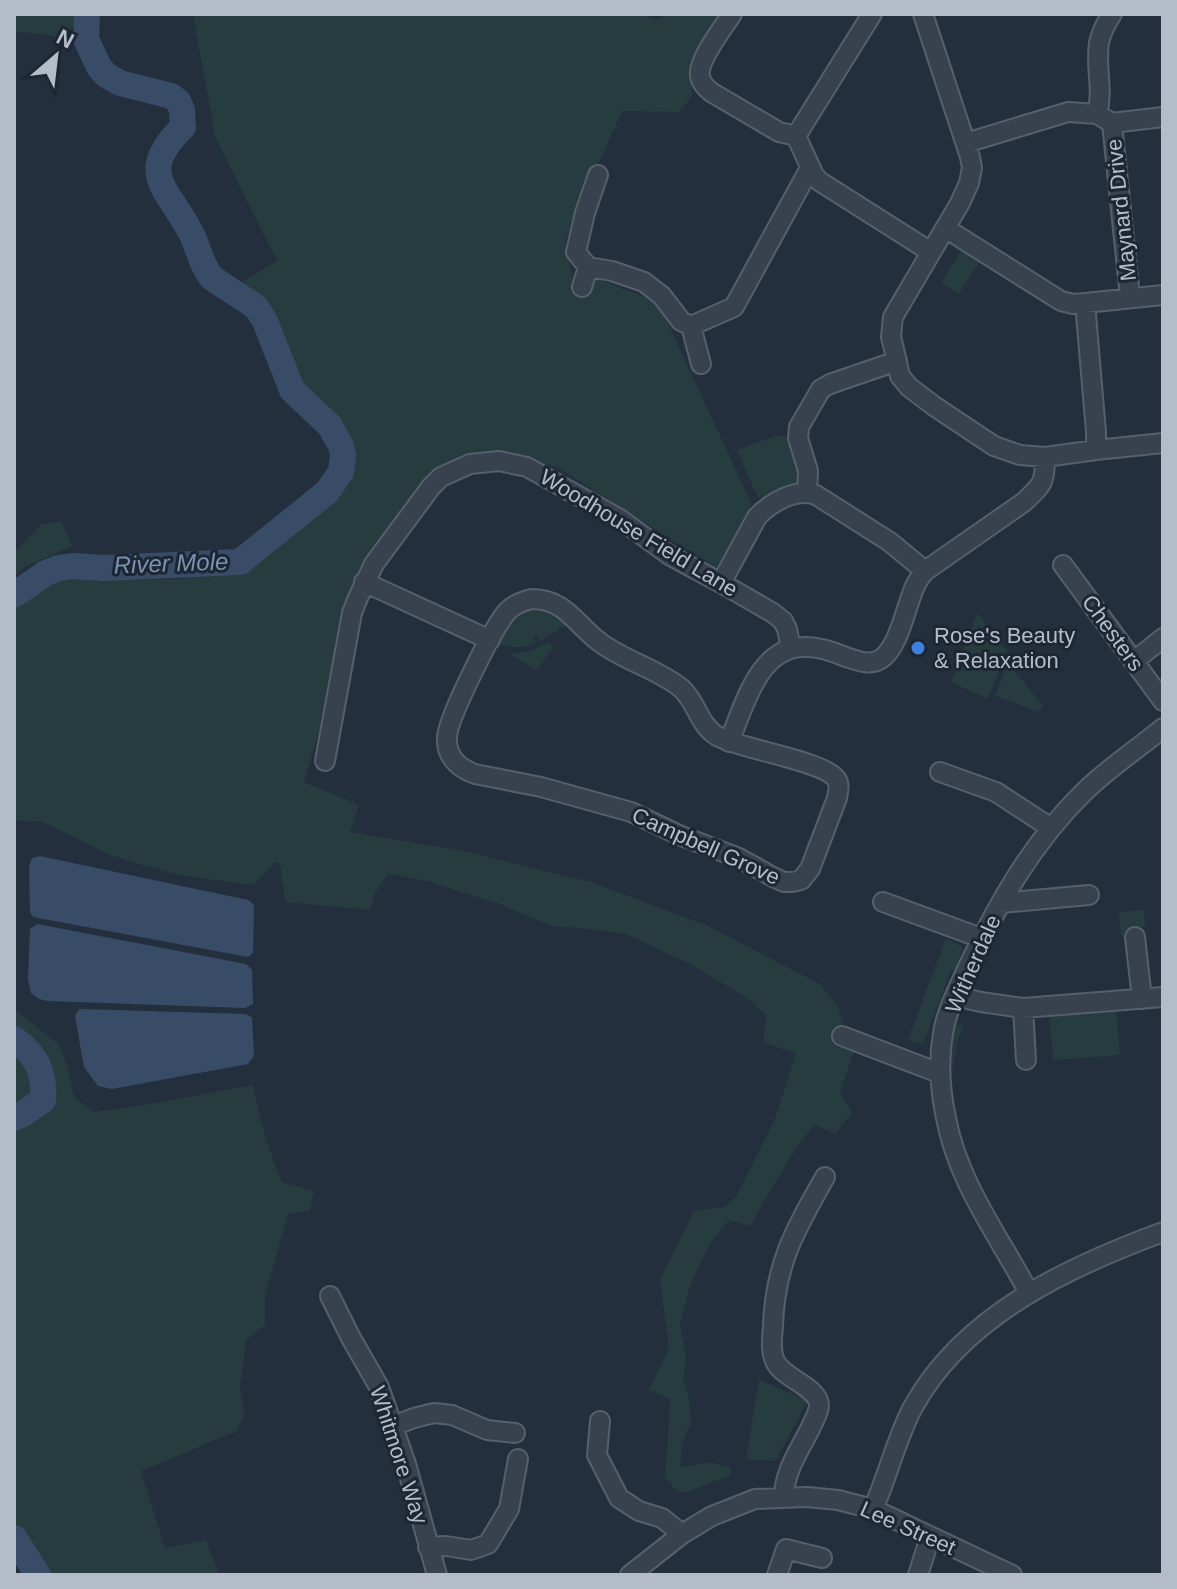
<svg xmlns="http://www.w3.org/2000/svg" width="1177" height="1589" viewBox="0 0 1177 1589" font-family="Arial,sans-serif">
<rect width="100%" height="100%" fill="#242f3e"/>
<path fill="#263c3f" d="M14,14h63l-2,10 -11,13 -50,-6z
M193,14h447l17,6 9,-6h55l-29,48v33l-12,17 -58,-1 -57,129 10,49 13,5 7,-16 63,24 94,203 -36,63 -159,-101 -73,-15 -40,14 -30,32 -36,45 -24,38 -23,109 -27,92 55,23 -9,27 110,18 131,32 117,44 112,58 18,23 5,18 -6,22 17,4 -14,40 12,22 -16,21 -22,-9 -19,24 -45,77 -21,-6 -17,20 -14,27 -9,22 -9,36 6,31 -3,24 6,18 2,24 -9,22 -2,24 28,-6 23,6 -1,7 -43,17 -10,-1 -12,-14 5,-78 -21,-9 20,-42 -9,-69 34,-68 31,-4 11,-10 39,-78 21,-66 -33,-11 3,-26 -19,-18 -53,-32 -68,-32 -45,-6 -29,-2 -53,-22 -72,-23 -39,-7 -13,19 -5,17 -85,-8 -5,-39 -5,-1 -22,23 -75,-10 -68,-20 -67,-33 -29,-2v-219l47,-28h29l43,7 45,-1 65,-10 96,-80 10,-21v-26l-16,-24 -33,-31 -3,-14 -11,-19 -13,-40 -32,-32 36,-21 -62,-125z
M961,251l18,11 -20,32 -18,-11z
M778,435l9,2 15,37 -5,9 -39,15 -21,-48z
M61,521l11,25 -47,21 -11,8v-22l26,-28z
M530,607c20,2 27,8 43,20h-11l-21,14 -5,-5h-3l3,7c-14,6 -25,5 -39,0l15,-26z
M979,614l31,42 -9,10 -13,33 -37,-17 25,-66z
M548,642l6,4 -17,24 -29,-17c16,1 27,-3 40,-11z
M1010,665l33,41 -4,6 -44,-16 10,-26z
M1144,910l1,17 -10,1v7l-14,1 -2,-24z
M946,938l15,8 2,4 -7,19 -5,1 -28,74 -15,-4z
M14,1009l44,35 9,21 7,32 20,15 50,-7 109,-20c6,34 16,66 29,97l32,9 -4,19 -22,4 -23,82v29l-19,14 -6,50 5,26 -10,17 -94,39 24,77 41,-8 13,35h-170l-35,-52v-401l25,-10 13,-10 4,-20 -6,-22 -36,-34z
M1116,1010l4,45 -67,5 -4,-45z
M953,1025h11l-6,14 -8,45 -2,2 -1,-18z
M14,1047l7,6 16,22 -2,22 -15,13 -6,1z
M759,1380l49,20 -32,61 -30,-2z"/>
<path fill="#394c67" d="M40,856l208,44 6,5 -1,48 -5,4 -215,-40 -3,-5 -1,-46 3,-8z
M37,924l209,40 6,6 1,34 -8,4 -197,-7 -9,-2 -8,-6 -3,-14 2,-50z
M79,1009l167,5 6,4 2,38 -6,8 -136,25 -14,-3 -14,-19 -9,-51z"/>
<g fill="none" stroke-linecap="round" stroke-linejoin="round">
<path stroke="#394c67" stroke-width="4" d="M14,1546l4,-2"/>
<path stroke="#394c67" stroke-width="26" d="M14,595l32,-22 13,-5 13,-2 32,2 136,-6 87,-70 14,-20 2,-17 -2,-9 -11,-20 -38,-36 -27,-69 -9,-14 -44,-29c-10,-12 -13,-27 -19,-41 -22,-47 -60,-62 -10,-110l-1,-17 -4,-9 -7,-5 -51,-13 -14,-8 -7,-8 -13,-28 1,-25
M14,1039c23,16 31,34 29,61l-20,14 -9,4
M14,1538l24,37"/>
<defs>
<path id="minor" d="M732,14c-9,14 -35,47 -32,62 1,7 6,12 11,16l68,40 17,4
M923,14l47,143 2,11 -3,15 -9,20 -67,114 -2,20 3,12 6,27 9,11 25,19 60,40 26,9 25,2 51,-7 67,-7
M1097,114c7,-25 -2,-46 2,-71 2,-10 7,-20 13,-29
M1112,123l18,174
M1112,123l51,-6
M796,136l18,39 5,6 112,71
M796,136l76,-122
M966,143l102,-31 29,2 15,9
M598,175l-13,38 -9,39 12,15 24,4 32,11 18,14 19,25 10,5 43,-19 76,-139
M945,228l116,73 12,3 12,-1 78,-8
M582,287l6,-20
M1085,303l11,129v18
M691,326l10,38
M807,492l1,-21 -10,-33 1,-11 22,-38 9,-5 67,-23
M1063,565l100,136
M364,582l126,58
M721,583l36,-66c14,-15 39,-29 59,-22l74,47 35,29
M531,599c36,0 44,26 70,44 24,18 56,26 80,45 16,14 17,36 36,48 22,13 109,25 120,44 3,5 1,12 0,18l-27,71 -9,11 -9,2h-8l-11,-5 -34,-19 -60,-23 -48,-23 -90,-25 -66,-13c-17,-6 -29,-18 -28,-36 0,-19 45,-107 58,-124 7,-9 16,-12 26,-15z
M1134,661l29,-23
M729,742c15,-35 29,-95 75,-95 14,-1 30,5 42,10 12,4 24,9 35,2 18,-12 25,-53 34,-73 2,-5 6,-10 10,-15l99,-69c19,-18 21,-19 21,-45
M325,761l27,-148 5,-13 17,-36 57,-77 10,-10 29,-13 29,-3 28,6 93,52 49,36 52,28 52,30 10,8 4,8 4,19
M940,772l56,20 55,36
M883,902l98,36
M1001,903l88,-8
M1135,937l7,62
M955,996l26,6 42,6 140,-11
M1023,1008l3,52
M842,1036l97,37
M1029,1293c-30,-57 -71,-110 -83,-175 -6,-28 -8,-56 -3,-85 4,-24 16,-46 26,-68 29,-62 64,-123 114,-172 24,-24 53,-43 80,-65
M330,1296l21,42 28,49 27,77 31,111
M600,1421l-3,34 22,43 20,13 23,7 20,16
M393,1426l21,-8 20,-5 18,2 35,15 28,3
M784,1497c0,-25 15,-46 26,-68 3,-7 9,-16 9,-24 -1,-18 -34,-26 -43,-42 -6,-11 -4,-25 -3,-37 2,-62 22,-96 52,-149
M873,1509c15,-33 23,-70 40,-102 51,-92 155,-140 250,-175
M428,1547l18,-1 25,4 17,-6 21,-35 9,-50
M630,1575l52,-41 30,-18 43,-17 52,-2 31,3 35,9 139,66
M777,1575l9,-26 36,9
M918,1575l12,-38"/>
</defs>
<use href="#minor" stroke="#565f6c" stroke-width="22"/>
<use href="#minor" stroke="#38414e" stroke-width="18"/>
</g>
<circle fill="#3f7fe0" stroke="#1d2633" stroke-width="3" cx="918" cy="648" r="8"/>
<g text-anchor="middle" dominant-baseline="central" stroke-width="6" stroke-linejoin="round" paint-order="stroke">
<g font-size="22" fill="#b4bcc9" stroke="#1d2633">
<text transform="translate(1121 210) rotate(-96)">Maynard Drive</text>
<text transform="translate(639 533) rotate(31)">Woodhouse Field Lane</text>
<text transform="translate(1113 633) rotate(54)">Chesters</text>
<text transform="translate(706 846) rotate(24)">Campbell Grove</text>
<text transform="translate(973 964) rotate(-66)">Witherdale</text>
<text transform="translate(399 1455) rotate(72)">Whitmore Way</text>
<text transform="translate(908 1528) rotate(24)">Lee Street</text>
</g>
<g font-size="22" fill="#b4bcc9" stroke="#1d2633" text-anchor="start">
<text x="934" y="635">Rose's Beauty<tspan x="934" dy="25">&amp; Relaxation</tspan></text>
</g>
<g font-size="24" font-style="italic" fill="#7c92b1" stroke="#1d2633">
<text transform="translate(171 563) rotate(-2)">River Mole</text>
</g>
</g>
<rect width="1177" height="1589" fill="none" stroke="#b4bcc9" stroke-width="32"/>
<g transform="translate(56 56) rotate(28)" stroke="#1d2633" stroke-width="6" paint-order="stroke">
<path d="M0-6L14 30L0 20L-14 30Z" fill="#b4bcc9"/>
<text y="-12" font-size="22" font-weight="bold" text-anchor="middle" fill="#b4bcc9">N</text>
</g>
</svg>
